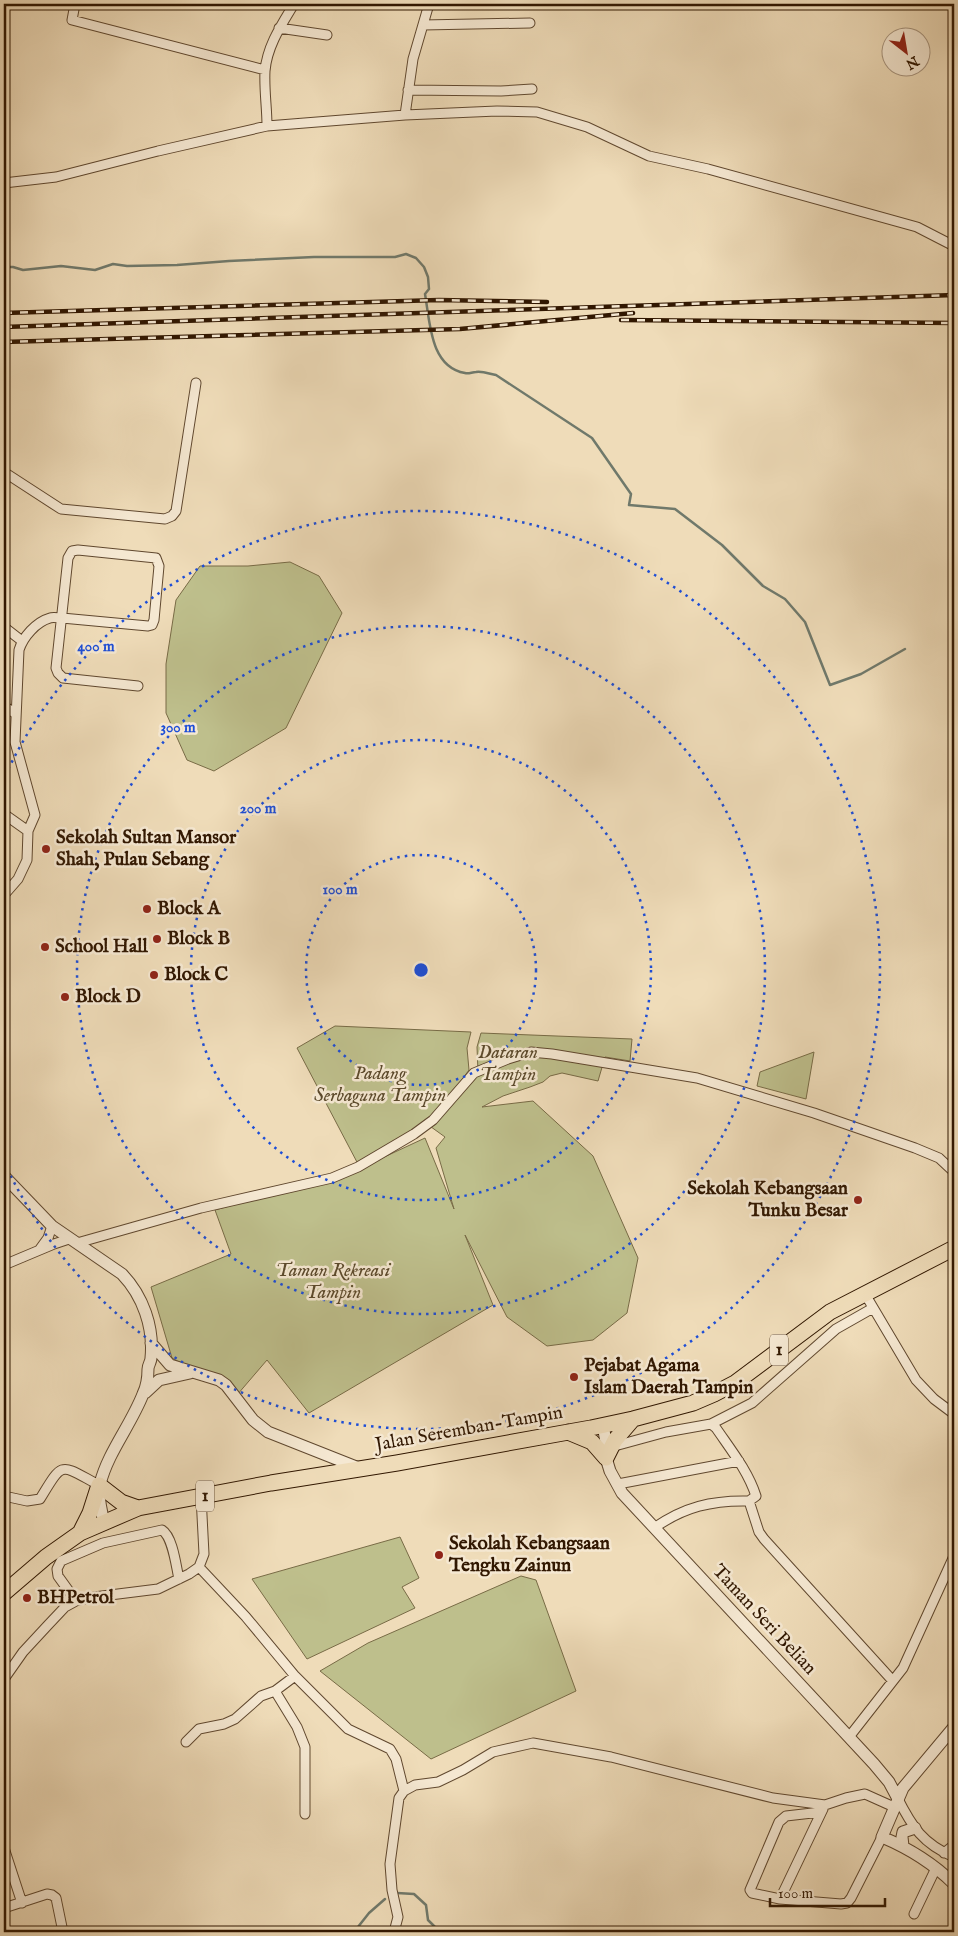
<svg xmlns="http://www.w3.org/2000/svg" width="958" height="1936" viewBox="0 0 958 1936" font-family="'IM FELL English',serif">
<rect width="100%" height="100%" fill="#efdcb9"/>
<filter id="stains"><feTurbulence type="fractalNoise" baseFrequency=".004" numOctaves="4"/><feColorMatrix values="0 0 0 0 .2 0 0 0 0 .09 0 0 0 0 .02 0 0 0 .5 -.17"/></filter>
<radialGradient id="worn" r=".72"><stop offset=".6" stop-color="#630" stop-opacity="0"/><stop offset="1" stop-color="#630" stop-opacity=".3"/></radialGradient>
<path fill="#bebf8c" stroke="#786b46" d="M290,562l29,14 23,37 -56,115 -72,43 -27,-11 -21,-47v-49l10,-64 24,-34h48z
M335,1026l136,6 -4,16 2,22 -23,31 -19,20 -69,43 -61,-116z
M481,1033l151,6 -2,22 -25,-4 -7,24 -36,-8 -12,3 -7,6 -13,5 -27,9 -21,11 51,-6 60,55 45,102 -11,55 -34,27 -46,6 -40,-29 -42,-82 28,70 -184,108 -42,-53 -30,35 -65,-37 -21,-71 80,-33 -16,-44 137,-38 73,-34 29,71 -18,-61 9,-11 -18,-13 51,-52 -1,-25z
M814,1052l-8,47 -49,-13 3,-14z
M400,1537l19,41 -17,9 13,21 -108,51 -55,-80z
M521,1576l15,4 40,111 -145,68 -111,-88 48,-28z"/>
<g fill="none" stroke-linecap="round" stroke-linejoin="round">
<path stroke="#70796b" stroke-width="2.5" d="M4,267h9l10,3 38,-4 34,4 18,-6 14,2 50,-1 52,-4 85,-4h81l11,-3 10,4 8,9 4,10 1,12 -4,5c5,28 5,73 40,79 4,1 7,-1 11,-1 7,-1 14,2 20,3l96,63 39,56 -2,11 46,4 47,36 41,41 22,13 20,23 25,63 31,-11 44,-25
M397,1893l17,1 12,11 2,15 12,12
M354,1932l15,-19 16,-14"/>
<defs>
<path id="minor" d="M75,4l-3,16 193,50
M423,25l107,-2
M279,28l48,7
M408,90l93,1 31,-2
M405,115l8,-56 16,-55
M267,126c0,-18 -3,-37 -2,-55 2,-25 17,-47 29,-67
M4,183l52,-6 102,-26 109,-25 138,-11 92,-4 40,1 50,15 62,29 59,13 209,58 37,19
M4,472l57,37 104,10 7,-3 4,-5 20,-128
M4,627l18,14
M4,706l12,8
M4,814l24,17
M4,895l14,-16 9,-19 1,-29 7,-16 -20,-73 4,-92c4,-13 17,-28 31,-32 3,-1 8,0 12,0l86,8 4,-1 2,-5 5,-54 -3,-8 -78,-8 -6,1 -4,7 -12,110 2,5 5,5 75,8
M77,1243l124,-35 131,-30 26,-11 56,-33 19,-14 41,-47 34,-14 23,-7 21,2 145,24 117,35 101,35 24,10 15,14
M40,1249l8,-11 4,-12
M4,1265l50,-21 15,-5
M865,1294l51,86 18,19 20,15
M711,1424l5,4c15,22 32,43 40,68l-7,5
M611,1447l55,-15 45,-8 41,-21 84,-74 37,-21
M618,1484l121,-23
M4,1496l23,5 13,-2c24,-39 19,-35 59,-14
M749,1501l10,31 5,7 128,141
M654,1528c30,-21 58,-28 95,-27
M76,1601l-18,-25 -1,-7 4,-8 42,-18 59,-13c11,7 14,36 17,49
M295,1676l53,53 42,20 6,10 8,32
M4,1679l19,-27 25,-27 17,-18 11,-6 18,-4 64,-8 31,-15 10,-7 5,-13 -3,-58
M275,1691l22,36 8,20v67
M849,1737l54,-69 51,-112
M186,1742l13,-13 25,-5 11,-5 26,-23 14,-5 20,-15 -49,-59 -47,-50
M897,1797c15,30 26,47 57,60
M821,1812l-35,4 -7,6 -29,68 2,3 28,6 61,5 6,-1 4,-5 31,-61
M4,1848l18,55
M944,1853l10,-8
M780,1899l43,-90
M4,1908l43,-14 5,1 4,3 7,34
M914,1914l22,-46
M394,1932l4,-15 -6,-27 -2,-26 9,-66 5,-7 11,-6 23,-3 25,-12 30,-18 40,-9 78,14 162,41 52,7 21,-7 19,-4 29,13"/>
<path id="tertiary" d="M4,1176l48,50 70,48c21,22 32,53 29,84 0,4 -3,7 -3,11 0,9 -1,17 -5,25 -12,31 -35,58 -43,90 -3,11 1,26 4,38
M151,1343l19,22 49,15 7,5 27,35 15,12 91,36
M145,1393l14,-13 31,-7
M603,1425l3,17 -2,5 2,11 4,13 12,22 252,271 15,18 8,15
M954,1727l-51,61 -21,49c26,11 52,27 72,47
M903,1846l-1,-9 1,-5 12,-4"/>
<path id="trunk" d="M568,1432l24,10 14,16 9,-18 18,-21
M80,1533l10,-20 9,-28 22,17 17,6
M4,1593l42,-36 34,-24 58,-25 133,-25 126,-20 194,-35 42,-9 60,-16 21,-9 21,-11 95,-71 124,-64"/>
</defs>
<use href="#minor" stroke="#60482f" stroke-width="11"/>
<use href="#tertiary" stroke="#60482f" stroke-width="13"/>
<use href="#trunk" stroke="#311701" stroke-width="17"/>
<use href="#minor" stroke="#f5e8d2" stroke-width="9"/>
<use href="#tertiary" stroke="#f5e8d2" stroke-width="11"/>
<use href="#trunk" stroke="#efdcb9" stroke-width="15"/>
<defs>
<path id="rail" d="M4,313l435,-13 108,2
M621,320l333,3
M4,327l950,-32
M4,342l456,-13 173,-16"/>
</defs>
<use href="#rail" stroke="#311701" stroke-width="4.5"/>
<use href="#rail" stroke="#f5e8d2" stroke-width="2.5" stroke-dasharray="8" stroke-linecap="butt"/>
</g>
<g fill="none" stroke="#1d4ed8" stroke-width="2.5" stroke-dasharray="2.5 5">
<circle cx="421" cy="970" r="115"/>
<circle cx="421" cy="970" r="230"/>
<circle cx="421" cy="970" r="344"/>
<path d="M5 776A459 459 0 1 1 5 1164"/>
</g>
<g fill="#8f2418" stroke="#f5e8d2" stroke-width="2">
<circle cx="46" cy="849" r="5"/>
<circle cx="147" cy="909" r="5"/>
<circle cx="157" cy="939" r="5"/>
<circle cx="45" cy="947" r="5"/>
<circle cx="154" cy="975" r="5"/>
<circle cx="65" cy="997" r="5"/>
<circle cx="858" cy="1200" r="5"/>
<circle cx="574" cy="1377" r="5"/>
<circle cx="439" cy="1555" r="5"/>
<circle cx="27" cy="1598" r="5"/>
</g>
<g text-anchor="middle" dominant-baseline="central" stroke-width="5" stroke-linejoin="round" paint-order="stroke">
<g fill="#f5e8d2" stroke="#6c5640" stroke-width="1">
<rect x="770" y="1334.5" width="18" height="31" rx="4"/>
<rect x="196" y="1480.5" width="18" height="31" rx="4"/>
</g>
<g font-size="18" font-weight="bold" fill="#311701">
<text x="779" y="1350">1</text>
<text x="205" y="1496">1</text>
</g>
<g font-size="19" font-weight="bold" fill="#311701" stroke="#f5e8d2" text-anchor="start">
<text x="56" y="838">Sekolah Sultan Mansor<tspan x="56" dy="22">Shah, Pulau Sebang</tspan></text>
<text x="157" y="909">Block A</text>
<text x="167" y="939">Block B</text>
<text x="55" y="947">School Hall</text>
<text x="164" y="975">Block C</text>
<text x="75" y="997">Block D</text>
<text x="848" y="1189" text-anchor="end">Sekolah Kebangsaan<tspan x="848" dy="22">Tunku Besar</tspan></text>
<text x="584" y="1366">Pejabat Agama<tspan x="584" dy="22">Islam Daerah Tampin</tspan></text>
<text x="449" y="1544">Sekolah Kebangsaan<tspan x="449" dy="22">Tengku Zainun</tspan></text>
<text x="37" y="1598">BHPetrol</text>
</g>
<g font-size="19" font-style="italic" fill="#5b492b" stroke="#f5e8d2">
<text x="508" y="1053">Dataran<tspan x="508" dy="22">Tampin</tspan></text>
<text x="380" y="1074">Padang<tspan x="380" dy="22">Serbaguna Tampin</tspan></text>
<text x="333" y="1271">Taman Rekreasi<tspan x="333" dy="22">Tampin</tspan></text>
</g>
<g font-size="19" fill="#311701" stroke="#f5e8d2">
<text transform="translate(469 1429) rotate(-10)">Jalan Seremban-Tampin</text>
<text transform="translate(764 1620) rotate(47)">Taman Seri Belian</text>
</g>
</g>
<circle cx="421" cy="970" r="8" fill="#1d4ed8" stroke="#f5e8d2" stroke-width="2.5"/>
<g font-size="15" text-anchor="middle" font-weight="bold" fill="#1d4ed8" stroke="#f5e8d2" stroke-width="5" stroke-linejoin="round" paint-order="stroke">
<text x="96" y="651">400 m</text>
<text x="178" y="732">300 m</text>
<text x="258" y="813">200 m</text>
<text x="340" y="894">100 m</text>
</g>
<rect width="958" height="1936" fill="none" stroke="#efdcb9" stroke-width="20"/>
<rect x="5" y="5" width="948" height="1926" fill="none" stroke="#311701" stroke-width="2.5"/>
<rect x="10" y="10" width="938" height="1916" fill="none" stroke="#311701"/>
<g transform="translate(906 52) rotate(149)"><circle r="24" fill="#f5e8d2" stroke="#a7947e"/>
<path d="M0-4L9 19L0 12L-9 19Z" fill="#8f2418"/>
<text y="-8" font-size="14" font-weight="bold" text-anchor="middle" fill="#311701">N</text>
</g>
<path d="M770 1898v8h115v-8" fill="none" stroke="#311701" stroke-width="2.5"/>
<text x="778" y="1898" font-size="15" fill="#311701" stroke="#f5e8d2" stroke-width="4" paint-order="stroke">100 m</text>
<rect width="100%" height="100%" filter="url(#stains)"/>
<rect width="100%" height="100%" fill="url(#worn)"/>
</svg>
